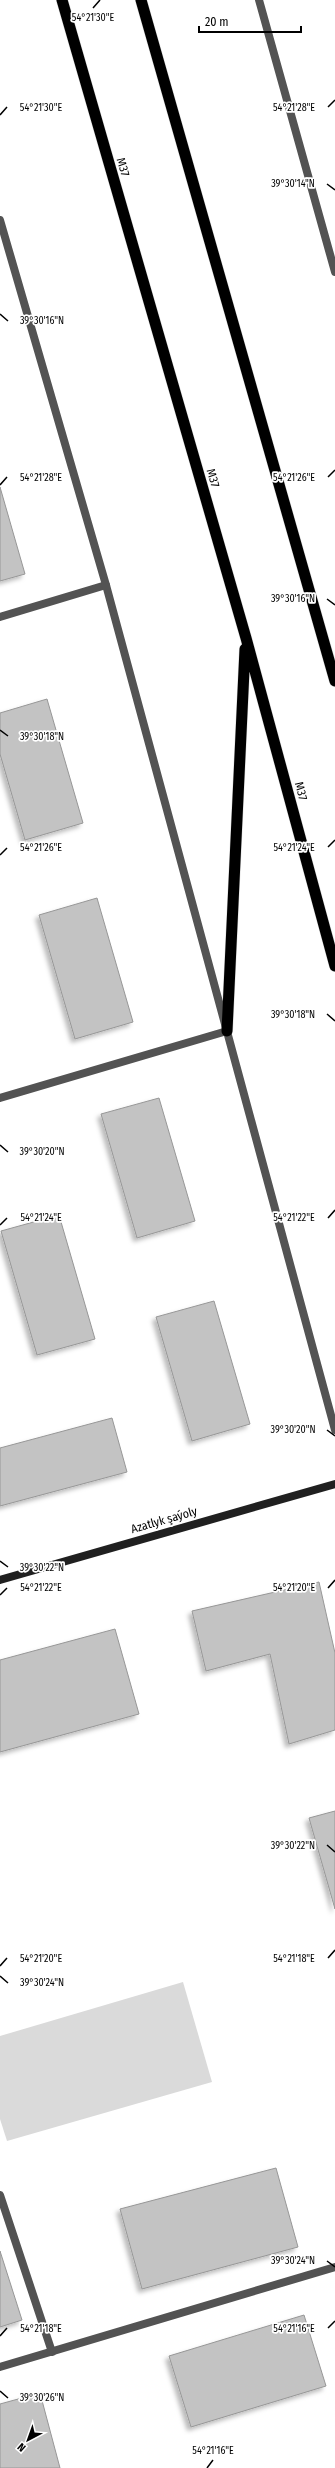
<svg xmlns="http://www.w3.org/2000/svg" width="335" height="2468" viewBox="0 0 335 2468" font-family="'Fira Sans Condensed',sans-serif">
<defs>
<filter id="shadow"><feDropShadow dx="-3.5" dy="3.5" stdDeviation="2" flood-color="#0004"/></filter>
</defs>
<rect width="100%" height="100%" fill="#fff"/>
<path fill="#dadada" d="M183,1982l29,100 -205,59 -7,-22v-83z"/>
<path fill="#c3c3c3" stroke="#979797" filter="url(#shadow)" d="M0,487l25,87 -25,7z
M47,699l36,124 -58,17 -25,-86v-41z
M97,898l36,124 -58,17 -36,-124z
M159,1098l36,123 -58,17 -36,-124z
M59,1215l36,124 -58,16 -36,-124z
M214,1301l36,123 -58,17 -36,-124z
M112,1418l15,54 -127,34v-58z
M319,1582l16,71v77l-46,14 -19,-90 -64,17 -14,-60z
M115,1629l24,85 -139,38v-92z
M335,1811v98l-26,-91z
M276,2168l22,79 -156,42 -22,-80z
M0,2251l22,69 -22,7z
M304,2315l22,71 -135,41 -22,-71z
M40,2393l20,75h-60v-64z"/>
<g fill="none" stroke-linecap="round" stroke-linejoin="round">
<defs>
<path id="trunk" d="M62,0l184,638 89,328
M141,0l194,681
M227,1031l18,-382"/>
</defs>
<use href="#trunk" stroke="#dbdbdb" stroke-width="12"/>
<path stroke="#535353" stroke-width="8" d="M0,1098l227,-67
M0,2367l335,-100"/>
<path stroke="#535353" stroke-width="8" d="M0,617l106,-32
M0,2195l52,157"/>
<path stroke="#535353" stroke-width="8" d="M259,0l76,272
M0,220l106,365 229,845"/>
<path stroke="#202020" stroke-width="8" d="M0,1580l335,-96"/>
<use href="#trunk" stroke="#000" stroke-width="11"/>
</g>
<path fill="none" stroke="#000" stroke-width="1.5" d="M93,8l7,-8M328,107l7,-7M0,115l7,-8M327,184l8,6M0,314l8,7M328,477l7,-7M0,485l7,-8M327,599l8,6M0,730l8,6M328,847l7,-7M0,855l7,-7M327,1014l8,7M0,1145l8,7M328,1218l7,-8M0,1225l7,-7M327,1430l8,6M0,1561l8,6M328,1588l7,-8M0,1595l7,-7M327,1845l8,7M328,1958l7,-8M0,1966l7,-8M0,1976l8,7M327,2261l8,6M328,2328l7,-7M0,2336l7,-8M0,2391l8,7M207,2468l6,-8"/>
<g text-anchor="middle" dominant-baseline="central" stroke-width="3.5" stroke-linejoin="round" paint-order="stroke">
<g font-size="12" fill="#000" stroke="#fff">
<text transform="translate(123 167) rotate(74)">M37</text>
<text transform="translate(213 478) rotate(74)">M37</text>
<text transform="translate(301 791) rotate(75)">M37</text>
<text transform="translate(164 1520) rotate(-16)">Azatlyk şaýoly</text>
</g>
</g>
<g font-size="10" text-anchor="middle" fill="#000" stroke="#fff" stroke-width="3.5" stroke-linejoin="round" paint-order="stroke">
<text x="93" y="21">54°21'30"E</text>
<text x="294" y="111">54°21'28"E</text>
<text x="41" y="111">54°21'30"E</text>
<text x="293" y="187">39°30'14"N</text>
<text x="42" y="324">39°30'16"N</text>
<text x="294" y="481">54°21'26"E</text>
<text x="41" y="481">54°21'28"E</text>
<text x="293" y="602">39°30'16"N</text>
<text x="42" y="740">39°30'18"N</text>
<text x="294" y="851">54°21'24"E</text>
<text x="41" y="851">54°21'26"E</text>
<text x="293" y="1018">39°30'18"N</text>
<text x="42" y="1155">39°30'20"N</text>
<text x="294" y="1221">54°21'22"E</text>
<text x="41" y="1221">54°21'24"E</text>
<text x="293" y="1433">39°30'20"N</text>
<text x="42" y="1571">39°30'22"N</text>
<text x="294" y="1591">54°21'20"E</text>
<text x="41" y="1591">54°21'22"E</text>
<text x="293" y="1849">39°30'22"N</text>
<text x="294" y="1962">54°21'18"E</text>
<text x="41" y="1962">54°21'20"E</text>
<text x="42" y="1986">39°30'24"N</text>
<text x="293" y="2264">39°30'24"N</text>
<text x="294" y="2332">54°21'16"E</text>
<text x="41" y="2332">54°21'18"E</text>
<text x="42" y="2401">39°30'26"N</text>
<text x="213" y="2454">54°21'16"E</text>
</g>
<g transform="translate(28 2440) rotate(221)" stroke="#ffffff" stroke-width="3" paint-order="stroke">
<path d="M0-3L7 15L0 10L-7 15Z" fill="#000000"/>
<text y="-6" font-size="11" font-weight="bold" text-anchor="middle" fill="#000000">N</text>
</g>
<path d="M199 26v6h102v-6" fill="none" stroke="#000000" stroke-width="2"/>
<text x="205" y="26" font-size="12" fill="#000000" stroke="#ffffff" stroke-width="3" paint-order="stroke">20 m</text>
</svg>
